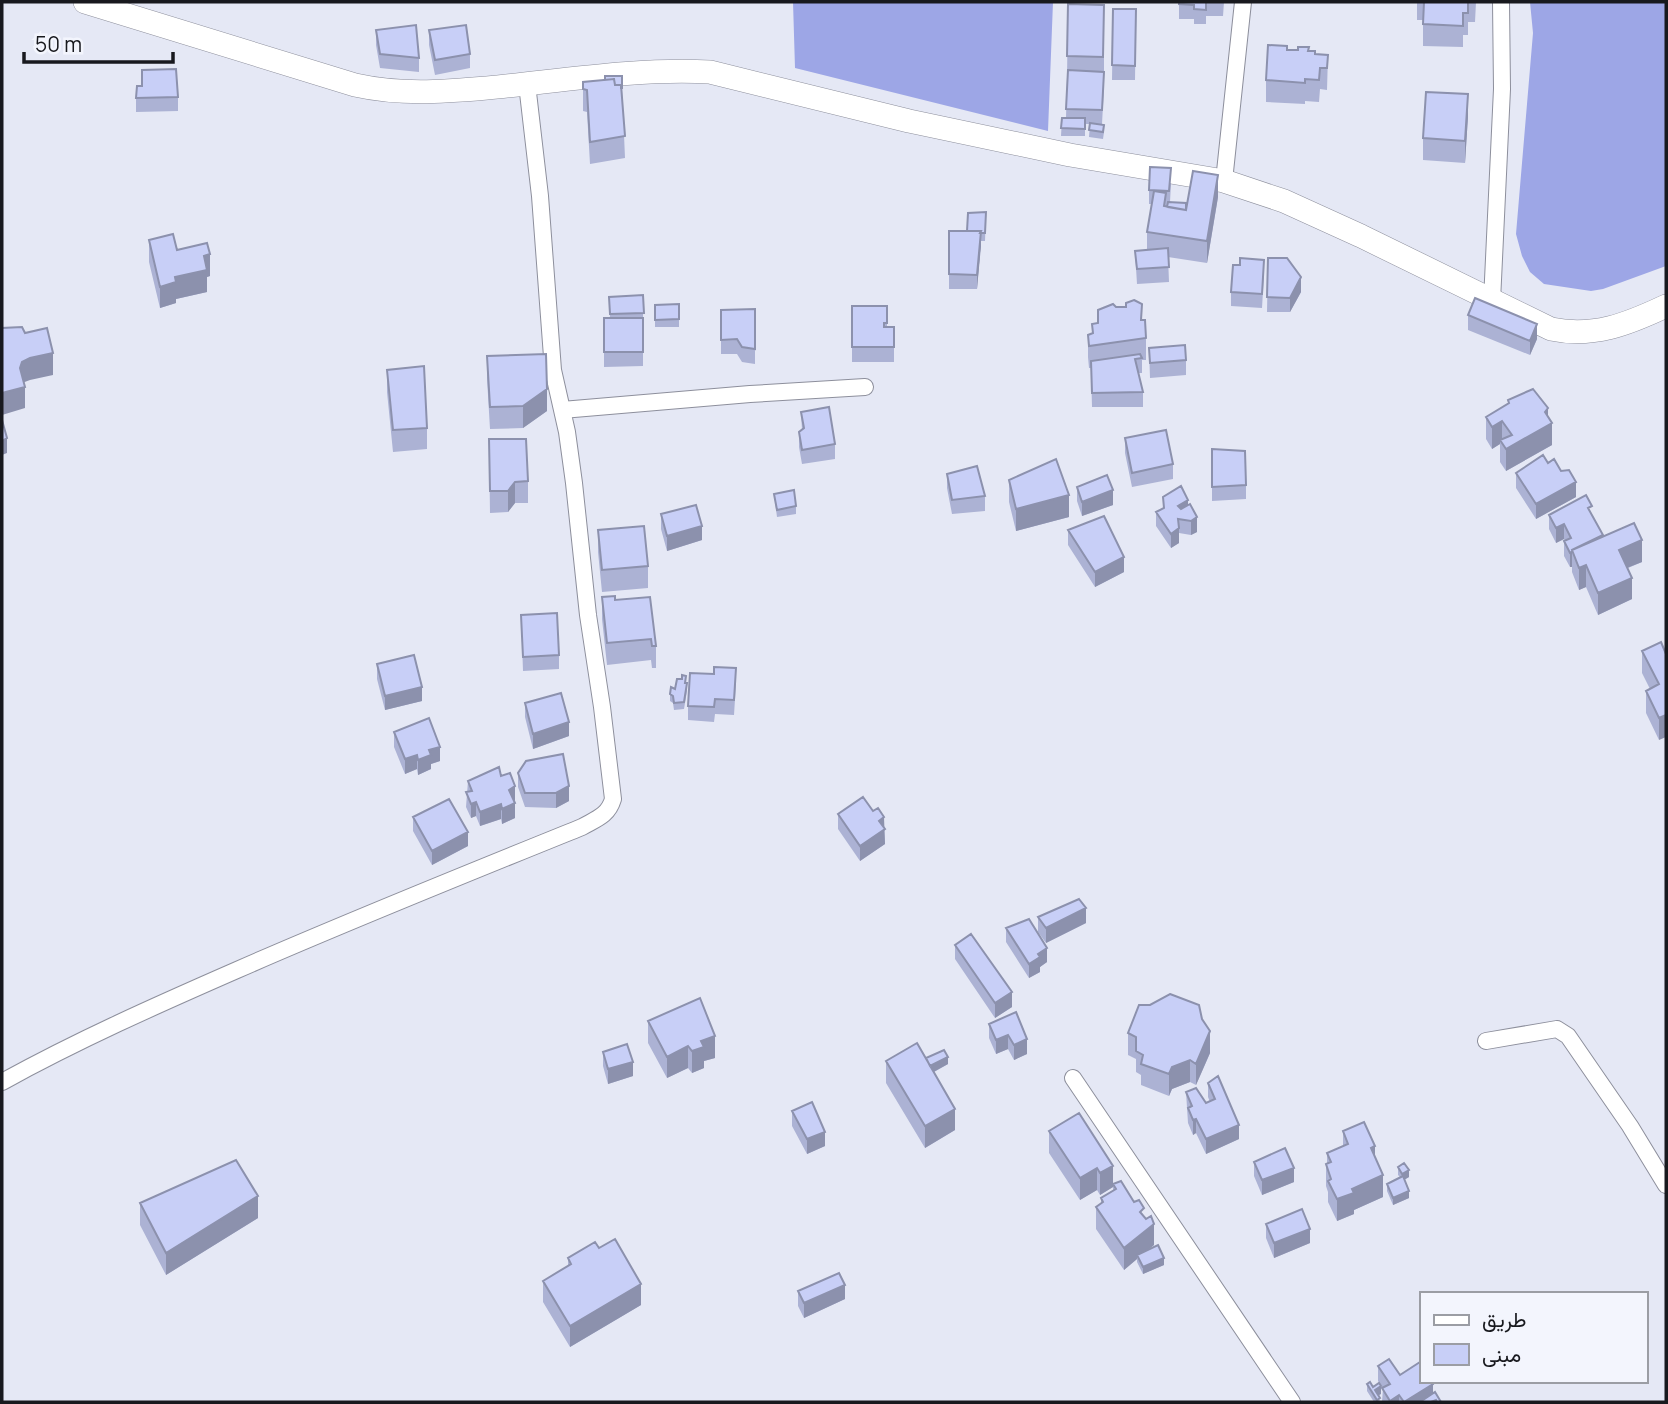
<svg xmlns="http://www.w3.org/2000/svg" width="1668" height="1404" viewBox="0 0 1668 1404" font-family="Manrope,Vazirmatn,sans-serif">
<rect width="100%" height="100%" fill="#e5e8f5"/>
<path fill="#9da6e6" d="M793,2h260l-5,129 -253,-63z
M1530,2h136v264l-63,23 -12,2 -47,-7 -14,-12 -8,-16 -6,-22 17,-201z"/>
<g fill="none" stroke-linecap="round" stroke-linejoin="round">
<defs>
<path id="minor" d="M1224,181l19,-179
M1492,301l10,-212 -1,-87
M562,410l188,-16 115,-7
M1486,1041l71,-12 11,7 62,90 36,59
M1073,1078l219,324
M2,1082c76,-42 155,-77 235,-112 114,-50 229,-96 345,-143 14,-8 26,-11 31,-28l-11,-92 -14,-92 -14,-132 -7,-51 -14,-62 -13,-174 -13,-112"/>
<path id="secondary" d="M85,2l270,83c45,10 86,7 132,3 73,-7 150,-20 223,-16l199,49 161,34 154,26 60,20 77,35 190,93c42,9 77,-5 115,-23"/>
</defs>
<use href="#minor" stroke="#8d8f9c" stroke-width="18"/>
<use href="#secondary" stroke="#8d8f9c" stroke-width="24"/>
<use href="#minor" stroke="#fff" stroke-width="16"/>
<use href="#secondary" stroke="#fff" stroke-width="23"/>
</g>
<path fill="#acb2d4" d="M1179,2h45l-1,14h-17v8h-12v-5h-15z
M1417,2h59l-1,20h-7v13h-5v12l-40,-1v-26h-6z
M1068,4l36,1v82l-2,37 2,8 -1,7 -14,-2 1,-13h-5v12h-24l1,-18h4l1,-40z
M1113,9h23l-1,71h-23z
M376,30l43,28v14l-39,-4 -4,-23z
M429,30l41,24v14l-35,7 -6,-30z
M1287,50l22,1 6,3 13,1 -1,35 -7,-1 -1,13 -14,-1v3l-39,-2v-22z
M583,82l39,6 3,70 -35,6 -3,-52 -4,-1z
M142,86l36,11v14l-42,1v-14z
M1468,116l-3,47 -42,-3v-22z
M1171,183l-1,19 16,8 32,-13 -11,66 -39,-6 1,25 -32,2 -2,-33 12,-1v-18l5,-28h-3v-14z
M986,212l-1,29h-4l-4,48h-28v-58h18z
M149,240l28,10 33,26 -3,1v15l-31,7v4l-16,5 -11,-46z
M1268,258l33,34 -11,20h-23z
M1264,274l-2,34 -31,-2v-14z
M643,295v71l-39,1v-49h6l-1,-21z
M679,304v23h-24v-22z
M852,306h35v21h7v35h-42z
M1116,307l26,13 4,18v22h-4v13h-4l5,19v15h-51l-1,-39h-2l-1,-11v-22l4,-1 6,-11z
M755,309v55l-13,-2 -5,-8h-16v-44z
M1468,315l69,24 -7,16 -62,-25z
M1149,348l37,12v15l-36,3z
M487,356l60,55 -24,17 -33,1 -3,-51z
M387,370l40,58v21l-34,3 -6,-60z
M1508,400l40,17 4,28 -46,26 -6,-9v-18l-8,5 -6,-10v-22l22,-13z
M801,412l34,32v15l-33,5 -3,-17v-15l3,-2z
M1125,438l48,26v15l-41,8 -7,-34z
M489,439l39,42v22h-13l-7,9 -18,1z
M1212,449l34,36v14l-34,2z
M1561,471l15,26 -40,22 -20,-31v-15z
M947,474l38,22v15l-33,3 -5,-26z
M1009,480l60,37 -53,14 -7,-29z
M1077,487l36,18 -31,11 -5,-15z
M774,494l22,12v8l-19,3z
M1188,505l9,27 -6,3 -12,-2v10l-8,5 -15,-22v-14l7,-4z
M661,514l41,26 -35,11 -6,-22z
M1549,515h43l11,20 39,27 -14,6 4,31 -34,16 -12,-28 -7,3 -7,-18v-5h-2l-6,-11v-15h1l-1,-2 -8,4 -7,-14z
M598,530l50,36v22l-46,4 -4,-40z
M1068,530l56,42 -29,15 -27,-42z
M602,597l13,3 35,-3 6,49v22h-4l-1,-8 -44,5 -5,-46z
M521,615l38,40v14l-36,2z
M1642,651l24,3 -7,86 -13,-27v-22l4,-2 -8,-16z
M377,664l45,37 -37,9 -8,-31z
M686,683l1,8 -3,18 -10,1 -1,-7 -3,-2v-7l5,-5z
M736,683l-2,32 -19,-1 -1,8 -26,-2v-14z
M525,703l44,33 -36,13 -8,-32z
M394,732l46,29 -9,3v5l-13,6 -1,-6 -12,5 -11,-27z
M518,773l51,28 -13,7 -31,-1 -7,-20z
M468,781l47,19 -1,1 1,17 -13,6 -1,-5 -21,7 -4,-10 -5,2 -5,-11z
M838,814l46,14 1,16 -25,17 -22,-32z
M413,817l55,29 -36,19 -19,-34z
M1038,917l48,6 -40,20 -8,-11z
M1006,928l41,34 -7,5v5l-11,6 -23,-36z
M955,945l57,62 -17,11 -40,-59z
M1016,1012l11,42 -13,6 -6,-11 -12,5 -7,-16v-14z
M648,1021l67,37 -11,3v7l-12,5 -4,-5 -21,10 -19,-35z
M1128,1033l82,20 -14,32 -6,-3 -18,7 -3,7 -28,-11v-10l-5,-3v-13l-8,-4z
M603,1052l30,24 -25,8 -5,-18z
M926,1058l22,6 -14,8 21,58 -30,18 -39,-65v-22z
M1208,1083l31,56 -33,15 -10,-21 -3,2 -5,-12 -2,-31 20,11 4,-1 -2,-5z
M792,1111l33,35 -18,8 -15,-28z
M1079,1113l34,74 -13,8 -3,-5 -17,10 -31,-47v-22z
M1343,1131l32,27 8,39 -29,13v4l-17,7 -9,-19v-10l-2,-6v-22h1v-11l16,-7z
M1254,1162l40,20 -32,13 -8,-19z
M1398,1167l11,10 -5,3 5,18 -16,7 -6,-14v-7l13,-7 -2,-2z
M1113,1184l21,18 10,14 10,29 -5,4 15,16 -21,9 -6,-12v-3l-13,11 -28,-41v-22l5,-3v-6l12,-8z
M140,1203l118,15 -92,57 -26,-50z
M1266,1224l44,19 -36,15 -8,-20z
M568,1258l73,47 -71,42 -27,-45v-21l25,-15z
M798,1291l47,8 -41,19 -6,-12z
M1378,1366l22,9 33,18 8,9h-59l1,-14 -5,-7z
M1367,1384l6,3 8,7 -3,1 2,7h-6l-7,-11z"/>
<path fill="#8c91ad" d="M1468,94v22l-3,47v-22z
M1218,175v22l-11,66v-22z
M981,231v15l-4,43v-14z
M210,254v22l-3,1v15l-31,7v4l-16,5v-21l44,-31z
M1301,277v15l-11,20v-14z
M1537,324v15l-7,16v-14z
M53,353v22l-23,5 -8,3 3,4v21l-23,7v-22l18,-25 2,-6 8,-4z
M547,389v22l-24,17v-22z
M1548,408v17l4,-2v22l-46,26v-22z
M1502,421v22l-2,-3v4l-8,5v-22z
M7,438v15l-5,2v-14z
M515,482v21l-7,9v-21z
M1576,482v15l-40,22v-15z
M1113,490v15l-31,11v-14z
M1069,495v22l-53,14v-22z
M1188,500v15l-7,4 -3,-13z
M1197,517v15l-6,3v-14z
M1564,524v15l-8,4v-15z
M702,526v14l-35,11v-15z
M1179,528v15l-8,5v-14z
M1642,540v22l-23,9v-21z
M1572,552v15h-2v-14z
M1124,557v15l-29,15v-15z
M1586,565v22l-7,3v-22z
M1632,578v21l-34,16v-22z
M422,687v14l-37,9v-14z
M1666,715v22l-7,3v-22z
M569,722v14l-36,13v-15z
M440,747v14l-9,3v5l-13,6v-15l11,-10z
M417,755v14l-12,5v-15z
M515,786v14l-6,4v-14z
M569,786v15l-13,7v-15z
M476,802v14l-5,2v-14z
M515,803v15l-13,6v-15z
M501,804v15l-21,7v-14z
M884,817l1,27 -25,17v-15l19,-25z
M468,832v14l-36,19v-14z
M1086,908v15l-40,20v-15z
M1047,948v14l-7,5v5l-11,6v-14l9,-10z
M1012,992v15l-17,11v-15z
M1210,1031v22l-14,32v-21z
M1008,1035v14l-12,5v-14z
M715,1036v22l-11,3v7l-12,5v-22l9,-10z
M1027,1039v15l-13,6v-15z
M688,1046v22l-21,10v-21z
M948,1057v7l-20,11v-8z
M1190,1060v22l-18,7 -3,7v-22l3,-7z
M633,1062v14l-25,8v-15z
M955,1109v21l-30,18v-22z
M1196,1119v14l-3,2v-15z
M1239,1125v14l-33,15v-15z
M825,1132v14l-18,8v-15z
M1375,1146v22l-4,-20z
M1113,1166v21l-13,8v-22z
M1097,1168v22l-17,10v-22z
M1294,1168v14l-32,13v-15z
M1409,1170v7l-7,4v-7z
M1383,1175v22l-29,13v4l-17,7v-22l15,-10z
M1409,1191v7l-16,7v-7z
M258,1196v22l-92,57v-22z
M1154,1224v21l-16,13 -1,-3v4l-13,11v-22z
M1310,1229v14l-36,15v-15z
M1164,1258v7l-21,9v-7z
M641,1284v21l-71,42v-21z
M845,1285v14l-41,19v-15z
M1433,1384v14l-14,4h-15z
M1381,1386v8l-6,3v-7z
M1399,1395v7h-9v-1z"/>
<path fill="#c8cff7" stroke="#8c91ad" stroke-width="2" d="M1179,2h27v8l-12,-1v-4l-15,-1z
M1424,2h44v11h-5v13l-40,-2z
M1068,4l36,1 -1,52 -36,-1z
M1113,9h23l-1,57 -23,-1z
M416,25l3,33 -39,-4 -4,-24z
M466,25l4,29 -35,6 -6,-30z
M1268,45l19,1v4h11v-3h11l-1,4h7v3l13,1 -1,13h-7l-1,12 -14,-1v4l-39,-3z
M176,69l2,28 -42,1 1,-12h5v-16z
M1068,70l36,2 -2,38 -36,-1z
M605,76h17v12h-1v-3h-6l-1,-6 -9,1z
M614,79l1,6h6l4,51 -35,6 -3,-52 -4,-1v-7z
M1426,92l42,2 -3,47 -42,-3z
M1062,118h23v11l-24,-1z
M1090,123l14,2 -1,7 -14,-2z
M1150,167l21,1 -2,23 -20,-1z
M1193,171l25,4 -11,66 -60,-9 7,-41 12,2 -2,13 22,4z
M1168,202l18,1v7l-19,-3z
M986,212l-1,21h-5l1,-2h-14l1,-18z
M949,231h32l-4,44 -28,-1z
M173,234l4,16 30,-7 3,11 -6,2 3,14 -32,7 1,5 -16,5 -11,-47z
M1168,248l1,19 -32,2 -2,-18z
M1240,258l24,2 -2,34 -31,-2 2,-27h7z
M1268,258h19l14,19 -11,21 -23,-1z
M643,295l1,18 -34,1 -1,-17z
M1475,298l62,26 -7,17 -62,-26z
M1134,300l8,4 -1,16h4l1,18 -57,8 -1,-11 5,-2 -1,-9 6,-1v-13l15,-6 3,3h10v-4z
M679,304v15l-24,1v-15z
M852,306h35v17h-3v4h10v20h-42z
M755,309v40l-13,-2 -5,-8 -16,1v-30z
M604,318h39v34h-39z
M22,327l3,6 22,-5 6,25 -23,5 -8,4 -2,6 5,19 -23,6v-65z
M1185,345l1,15 -36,3 -1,-15z
M546,354l1,35 -24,17 -33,1 -3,-51z
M1140,354l2,4 -7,1 8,33 -51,1 -1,-32z
M424,366l3,62 -34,2 -6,-60z
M1533,389l15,19 -3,4 7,11 -46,26 -6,-9 12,-5 -10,-14 -10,6 -6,-10 23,-14 -1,-3z
M829,407l6,37 -33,6 -3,-18 5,-4 -3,-16z
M2,420l5,18 -5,3z
M1166,430l7,34 -41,9 -7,-35z
M489,439h37l2,42 -13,1 -7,9h-18z
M1212,449l33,2 1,34 -34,2z
M1543,455l5,8 6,-4 7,12 8,-1 7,12 -40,22 -20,-31z
M1056,459l13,36 -53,14 -7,-29z
M977,466l8,30 -33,4 -5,-26z
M1107,475l6,15 -31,12 -5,-15z
M1181,486l7,14 -10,6 3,3 9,-5 7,13 -6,4 -13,-2 1,9 -8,6 -15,-22 8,-4 -1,-11z
M794,490l2,16 -19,4 -3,-16z
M1586,495l6,11 -4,2 15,27 -31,15v2l-2,1 -6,-12 7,-3 -7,-14 -8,4 -7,-13z
M696,505l6,21 -35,10 -6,-22z
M1104,516l20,41 -29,15 -27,-42z
M1634,523l8,17 -23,10 13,28 -34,15 -12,-28 -7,3 -7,-18z
M644,526l4,40 -46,4 -4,-40z
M615,596v4l35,-3 6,49h-4l-1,-7 -44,4 -5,-46z
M557,613l2,42 -36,2 -2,-42z
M1661,642l5,12v61l-7,3 -13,-27 13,-7 -17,-33z
M414,655l8,32 -37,9 -8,-32z
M714,667l22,1 -2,32 -19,-1 -1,8 -26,-1 2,-33 24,1z
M682,675l4,1 -1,7h2l-3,19 -10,1 -1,-7 -3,-2 1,-7 4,2 2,-10h5z
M561,693l8,29 -36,12 -8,-31z
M429,718l11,29 -11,3 2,5 -13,5 -1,-5 -12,4 -11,-27z
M563,754l6,32 -13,7h-31l-7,-20 8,-12z
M499,767l2,9 9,-3 5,13 -6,4 6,13 -13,6 -1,-5 -21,8 -4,-10 -5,2 -5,-12 6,-1 -4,-10z
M863,797l10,14 5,-3 6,9 -5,4 6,8 -25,17 -22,-32z
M449,799l19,33 -36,19 -19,-34z
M1079,899l7,9 -40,20 -8,-11z
M1029,919l18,29 -9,6 2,3 -11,7 -23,-36z
M971,934l41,58 -17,11 -40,-58z
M1170,994l29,11 3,14 8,12 -14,33 -6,-4 -18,7 -3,7 -28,-10 2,-9 -7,-4v-14l-8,-4 11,-28h11z
M700,998l15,38 -14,5 3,6 -12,4 -4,-5 -21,11 -19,-36z
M1016,1012l11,27 -13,6 -6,-10 -12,5 -7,-16z
M917,1043l38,66 -30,17 -39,-65z
M627,1044l6,18 -25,7 -5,-17z
M944,1050l4,7 -18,9 -4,-8z
M1218,1076l21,49 -33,14 -10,-20 -3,1 -5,-12 4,-2 -6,-14 10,-4 10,15 9,-4 -7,-16z
M812,1102l13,30 -18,7 -15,-28z
M1079,1113l34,53 -13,7 -3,-5 -17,10 -31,-47z
M1364,1122l11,24 -4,2 12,27 -31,14 2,4 -17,6 -9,-18 3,-2 -5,-15 5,-2 -4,-9 21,-9 -5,-13z
M1285,1148l9,20 -32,12 -8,-18z
M236,1160l22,36 -92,57 -26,-50z
M1404,1163l5,7 -7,4 -4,-7z
M1403,1176l6,15 -16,7 -6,-14z
M1121,1181l13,21 5,-2 5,8 -4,4 6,7 5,-3 3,8 -30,24 -28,-41 7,-5 -2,-4 15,-9 -3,-5z
M1302,1209l8,20 -36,14 -8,-19z
M615,1239l26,45 -71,42 -27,-45 28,-17 -3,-6 27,-16 4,6z
M1158,1245l6,13 -21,9 -6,-12z
M839,1273l6,12 -41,18 -6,-12z
M1389,1359l11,16 20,-13 1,3v16h11l1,3 -29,18 -5,-7 -9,6 -8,-13 8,-4 -12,-18z
M1370,1382l3,5 6,-4 2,3 -6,4 5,8 -3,2 -10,-16z
M1435,1392l6,10h-4l-1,-2 -5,2h-11z"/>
<rect width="1668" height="1404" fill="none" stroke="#18191e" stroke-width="7"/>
<rect x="1420" y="1292" width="228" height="91" fill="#f3f5fd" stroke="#9b9da4" stroke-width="2"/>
<rect x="1434" y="1315" width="35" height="10" fill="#ffffff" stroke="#9b9da4" stroke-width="2"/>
<text x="1482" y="1327" font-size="21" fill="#18191e">طريق</text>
<rect x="1434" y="1344" width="35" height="21" fill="#c8cff7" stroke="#9b9da4" stroke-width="2"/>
<text x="1482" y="1362" font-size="21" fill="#18191e">مبنى</text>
<path d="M24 52v10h149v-10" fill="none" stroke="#18191e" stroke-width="3.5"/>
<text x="35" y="52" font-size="21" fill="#18191e" stroke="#f3f5fd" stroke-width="5" paint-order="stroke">50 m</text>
</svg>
